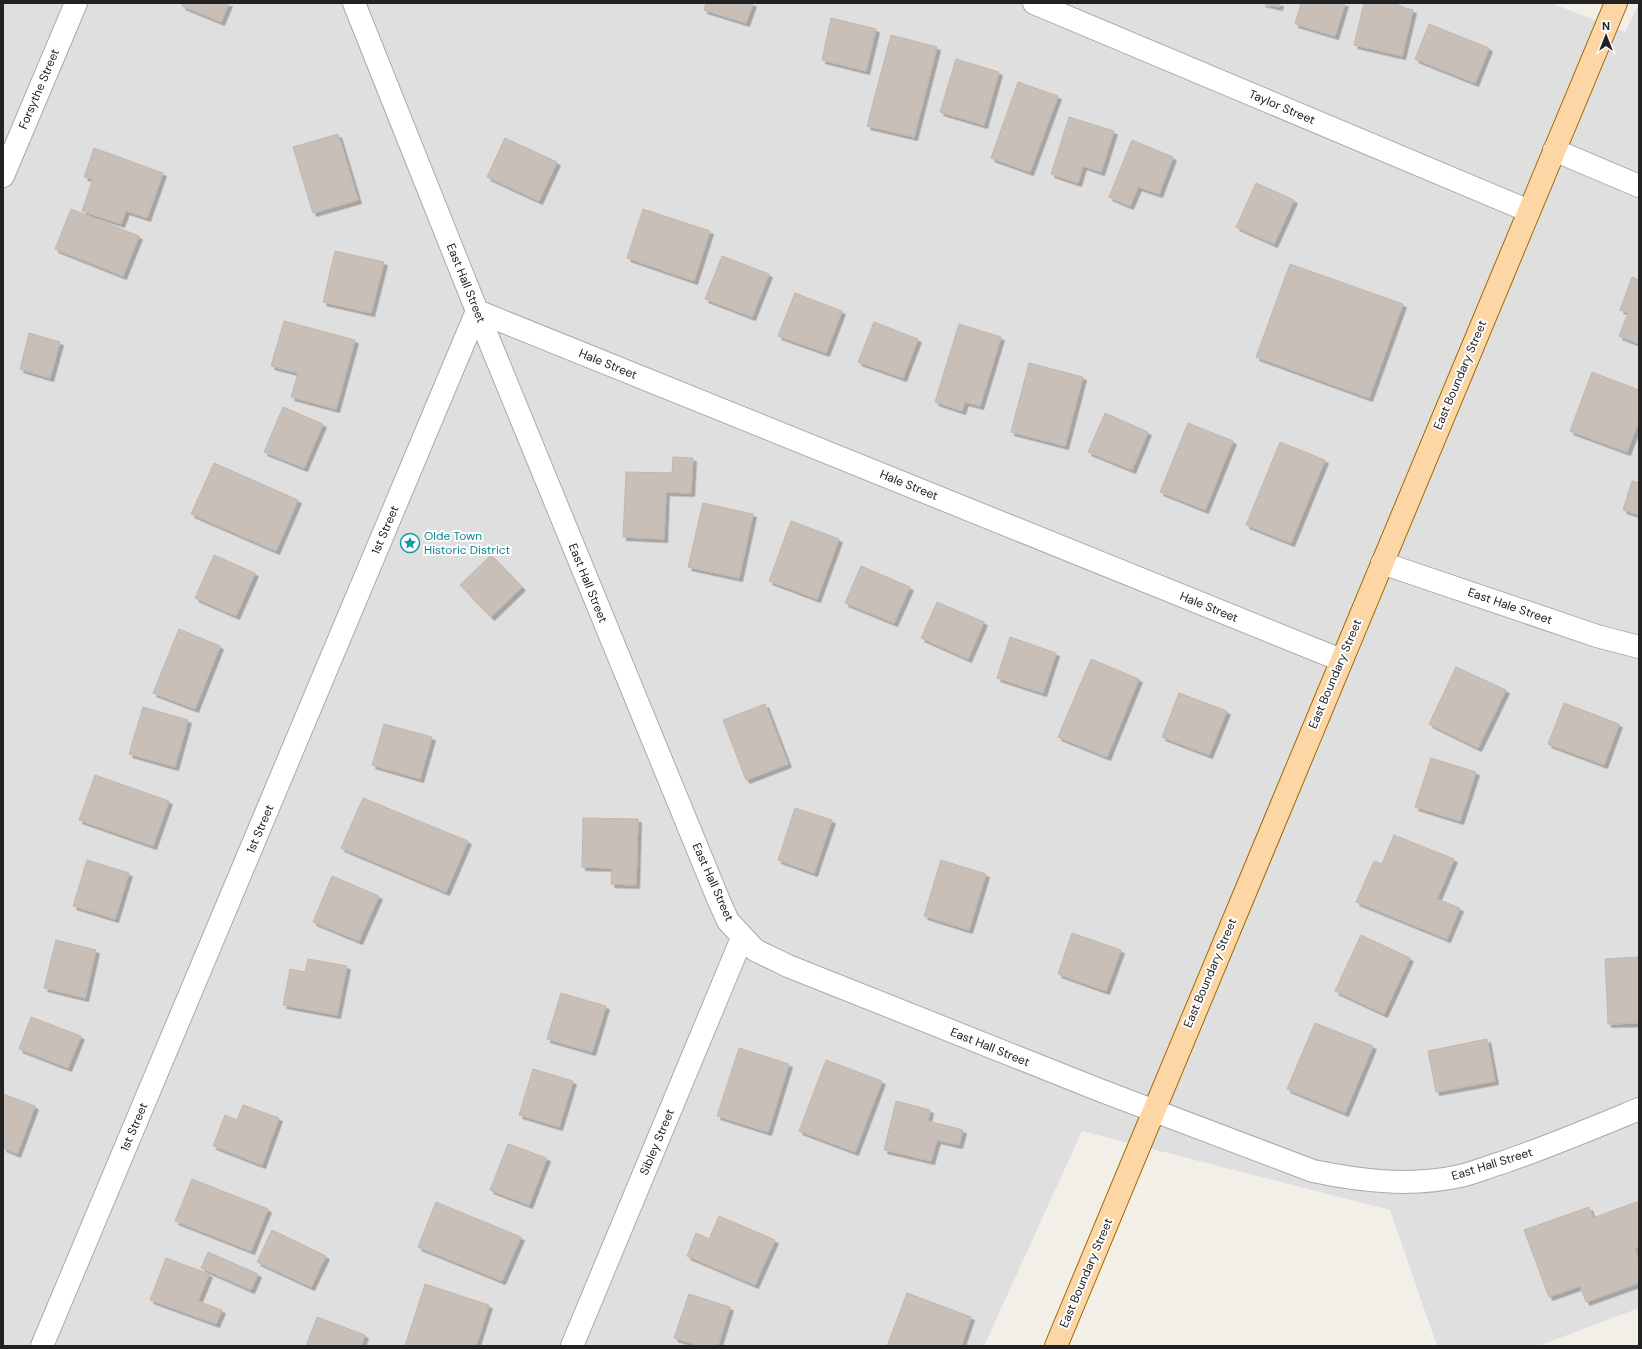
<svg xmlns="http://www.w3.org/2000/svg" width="1642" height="1349" viewBox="0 0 1642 1349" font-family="'DM Sans',sans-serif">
<defs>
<filter id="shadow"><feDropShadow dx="3.5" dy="3.5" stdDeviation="0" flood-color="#0004"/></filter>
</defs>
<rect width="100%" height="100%" fill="#f2efe9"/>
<path fill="#e0dfdf" d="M3,3h1548l74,29 14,-29v1305l-101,38h-101l-47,-136 -308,-79 -98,215h-981z"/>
<path fill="#c7bfb8" stroke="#c4b6ab" filter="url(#shadow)" d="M183,3h46l-8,19 -39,-16z
M706,3h47l-7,20 -42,-13z
M1262,3h18l-1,4z
M1301,3h44l-10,33 -40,-12z
M1364,3h35l-1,3 15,4 -11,46 -48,-11z
M831,18l45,11 -10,42 -44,-11z
M1429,24l60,24 -14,35 -60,-24z
M891,35l46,12 -23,90 -47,-11z
M956,59l43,13 -15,53 -44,-13z
M1018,82l40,14 -28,76 -39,-14z
M1069,117l45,14 -13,41 -18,-6 -5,17 -27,-9z
M338,134l20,66 -45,13 -20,-66z
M505,138l52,24 -18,39 -52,-24z
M1132,140l41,17 -14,37 -21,-7 -8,19 -21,-9z
M94,148l69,25 -16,45 -21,-7 -5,13 -39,-13 11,-32 -9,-2z
M1256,183l38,17 -20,44 -38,-17z
M71,209l68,27 -16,40 -68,-27z
M643,209l67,22 -16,50 -67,-23z
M335,251l49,11 -13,51 -48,-11z
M722,256l47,18 -17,43 -47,-18z
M1290,264l113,40 -34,94 -113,-41z
M1632,277l7,3v64l-20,-8 9,-23 -8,-3z
M795,293l47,18 -16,42 -48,-17z
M284,321l71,19 -19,69 -45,-12 7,-24 -27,-7z
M874,322l44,17 -15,39 -45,-16z
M959,324l42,13 -21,69 -15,-4 -3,9 -27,-9z
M29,333l31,9 -10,36 -30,-9z
M1029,363l54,14 -18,69 -54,-14z
M1592,372l47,18v31l-12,31 -57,-21z
M283,407l40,17 -19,44 -40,-16z
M1105,413l43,19 -16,38 -44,-18z
M1188,423l45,18 -28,69 -45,-18z
M1280,442l45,18 -34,83 -45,-18z
M673,457l20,1 -2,35 -25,-1 -2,47 -41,-2 3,-65 46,1z
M214,463l84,37 -22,51 -85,-37z
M1632,481l7,2v32l-16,-5z
M703,503l50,11 -14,64 -51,-11z
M791,521l48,18 -22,60 -48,-18z
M214,555l41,18 -19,43 -41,-18z
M491,555l31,32 -31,30 -31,-32z
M861,566l49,21 -16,36 -49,-20z
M937,602l47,20 -16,37 -47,-21z
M179,629l41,17 -25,63 -42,-16z
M1010,637l46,16 -13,40 -46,-15z
M1091,659l48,20 -32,78 -49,-20z
M1456,667l50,23 -28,58 -49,-24z
M1179,693l48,18 -18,44 -47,-18z
M1564,703l55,21 -15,41 -56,-21z
M765,704l23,60 -42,16 -23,-60z
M143,707l45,13 -13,47 -46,-13z
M384,724l48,13 -12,42 -48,-14z
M1431,758l45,14 -16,49 -45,-14z
M95,775l74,26 -16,45 -74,-26z
M363,798l105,43 -22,51 -105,-44z
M795,808l37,12 -18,53 -36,-13z
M583,818l55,1 -2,66 -25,-1 1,-16 -30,-1z
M1394,835l60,24 -17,40 23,9 -13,31 -91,-37 18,-41 8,3z
M87,860l42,13 -14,46 -42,-13z
M941,860l45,14 -17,56 -45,-14z
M332,876l47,20 -20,45 -46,-19z
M1072,933l49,17 -15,41 -48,-17z
M1361,935l49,23 -26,56 -49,-23z
M56,940l40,10 -11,48 -41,-10z
M1639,957v66l-31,1 -3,-65z
M308,959l39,7 -10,49 -54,-10 7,-36 15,3z
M561,993l45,13 -14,46 -45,-13z
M31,1017l50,19 -13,32 -49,-19z
M1315,1023l58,23 -28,67 -58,-24z
M1487,1039l8,42 -59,11 -8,-41z
M739,1048l50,16 -21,68 -51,-16z
M826,1060l56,21 -27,71 -56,-21z
M533,1069l40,12 -14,46 -40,-12z
M3,1094l32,12 -18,48 -14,-6z
M896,1101l34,9 -2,11 35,9 -4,15 -22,-5 -6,21 -47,-11z
M243,1105l36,13 -17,47 -49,-19 12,-31 12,5z
M508,1144l39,14 -18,47 -39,-15z
M192,1179l76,30 -17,42 -76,-30z
M1639,1201v46l-4,2 4,10v24l-53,19 -6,-16 -31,11 -25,-67 65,-23 4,11z
M436,1202l85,35 -19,44 -84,-34z
M719,1216l56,24 -20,45 -68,-29 9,-23 13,6z
M272,1230l54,26 -15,31 -54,-25z
M208,1252l50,22 -7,16 -50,-22z
M166,1258l43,16 -11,27 24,9 -6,14 -66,-24z
M425,1284l64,21 -13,41h-71z
M907,1293l64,24 -10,29h-74z
M689,1294l41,13 -12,39h-18l-26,-8z
M317,1317l48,18 -4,11h-55z"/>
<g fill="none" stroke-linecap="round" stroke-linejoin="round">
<defs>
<path id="minor" d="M354,3l123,308 242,590 9,20 27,29 33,16 314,125 211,80c48,10 98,16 147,5 14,-3 27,-9 41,-13 47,-16 92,-35 138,-54
M1034,3l495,208
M1554,150l85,36
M3,176l73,-173
M1382,563l215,73 42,11
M42,1346l435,-1035 864,349
M572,1346l170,-408"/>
<path id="major" d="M1056,1346l560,-1343"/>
</defs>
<use href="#minor" stroke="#a9a9a9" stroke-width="24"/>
<use href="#major" stroke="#a06b00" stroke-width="24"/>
<use href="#minor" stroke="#fff" stroke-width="22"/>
<use href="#major" stroke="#fcd6a4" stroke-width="22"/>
</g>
<defs>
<symbol id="sight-ring" viewBox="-11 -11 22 22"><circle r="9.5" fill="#fff" stroke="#0f9aa8" stroke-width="1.5"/><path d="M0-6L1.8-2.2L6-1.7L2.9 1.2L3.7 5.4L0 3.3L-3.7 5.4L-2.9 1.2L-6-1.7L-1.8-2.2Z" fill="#0f9aa8"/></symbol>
</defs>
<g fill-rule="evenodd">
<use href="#sight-ring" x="399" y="532" width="22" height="22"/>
</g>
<g text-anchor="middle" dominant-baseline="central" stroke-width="4" stroke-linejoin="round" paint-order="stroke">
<g font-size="12" fill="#222" stroke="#fff">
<text transform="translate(39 89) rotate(-67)">Forsythe Street</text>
<text transform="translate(1282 107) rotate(23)">Taylor Street</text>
<text transform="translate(466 283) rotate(68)">East Hall Street</text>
<text transform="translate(608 364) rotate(22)">Hale Street</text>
<text transform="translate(1460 375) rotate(-67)">East Boundary Street</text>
<text transform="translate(909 485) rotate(22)">Hale Street</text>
<text transform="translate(385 530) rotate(-67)">1st Street</text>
<text transform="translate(588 583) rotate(68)">East Hall Street</text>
<text transform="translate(1510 606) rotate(19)">East Hale Street</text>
<text transform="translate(1209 607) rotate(22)">Hale Street</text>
<text transform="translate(1335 674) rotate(-67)">East Boundary Street</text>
<text transform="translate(260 829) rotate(-67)">1st Street</text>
<text transform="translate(713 882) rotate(66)">East Hall Street</text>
<text transform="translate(1210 973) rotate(-67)">East Boundary Street</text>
<text transform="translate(990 1047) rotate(22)">East Hall Street</text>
<text transform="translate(134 1127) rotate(-67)">1st Street</text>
<text transform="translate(657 1142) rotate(-67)">Sibley Street</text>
<text transform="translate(1492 1164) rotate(-17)">East Hall Street</text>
<text transform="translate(1086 1273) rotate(-67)">East Boundary Street</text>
</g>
<g font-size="12" fill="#0d838f" stroke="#fff" text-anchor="start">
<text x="424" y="536">Olde Town<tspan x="424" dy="14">Historic District</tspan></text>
</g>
</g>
<rect width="1642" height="1349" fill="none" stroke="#222222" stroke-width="8"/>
<g transform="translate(1606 36)" stroke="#ffffff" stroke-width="3" paint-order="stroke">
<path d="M0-3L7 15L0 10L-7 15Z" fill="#222222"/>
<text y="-6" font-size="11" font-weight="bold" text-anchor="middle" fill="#222222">N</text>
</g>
</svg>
